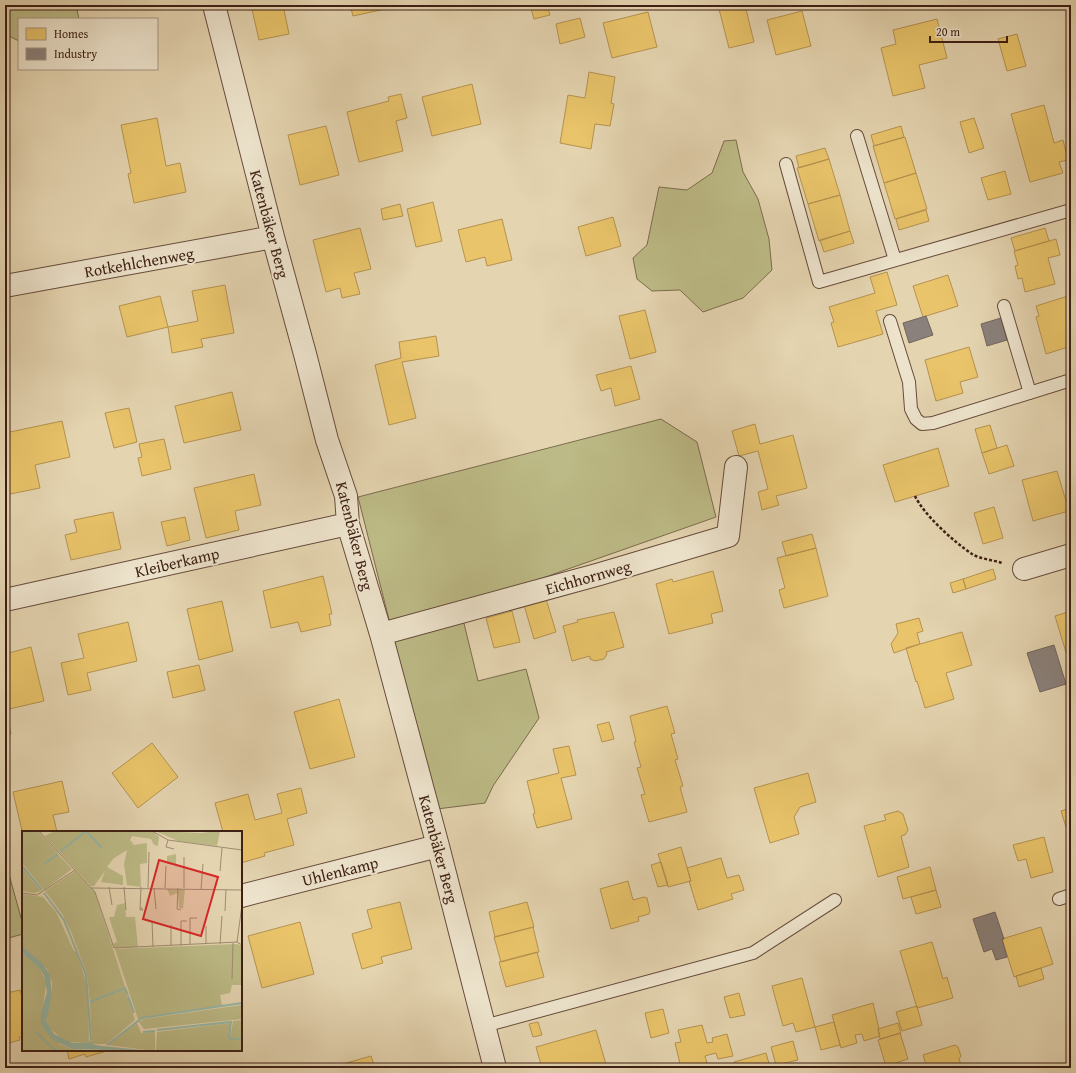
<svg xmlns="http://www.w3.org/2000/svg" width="1076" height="1073" viewBox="0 0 1076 1073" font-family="'Gentium Book Plus',serif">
<rect width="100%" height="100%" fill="#e4d4b0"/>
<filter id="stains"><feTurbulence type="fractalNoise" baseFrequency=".005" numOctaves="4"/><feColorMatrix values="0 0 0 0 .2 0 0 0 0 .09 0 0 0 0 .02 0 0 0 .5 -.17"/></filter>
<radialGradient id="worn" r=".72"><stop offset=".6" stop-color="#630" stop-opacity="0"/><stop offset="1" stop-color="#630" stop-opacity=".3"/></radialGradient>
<path fill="#bcba86" stroke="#7c6c4d" d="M5,5h71l3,14h-60v22l-14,-7z
M736,140l7,32 15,27 11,40 3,31 -29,28 -40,14 -23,-22 -28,1 -15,-12 -4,-21 14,-13 12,-58 28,3 25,-17 12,-32z
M661,419l36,23 19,75 -256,90 18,74 48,-12 13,49 -46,68 -8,17 -48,6 -79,-312z
M5,860l18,65v9l-18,5z"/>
<path fill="#e9c46a" stroke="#b59250" d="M251,5h32l6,29 -30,6z
M350,5h34l1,4 -32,7z
M530,5h17l3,10 -16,4z
M718,5h27l9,37 -25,6z
M802,11l9,35 -35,9 -9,-35z
M648,12l9,35 -45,11 -9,-35z
M580,18l5,19 -25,7 -4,-20z
M937,19l10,39 -28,7 6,23 -32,8 -12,-48 15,-4 -3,-14z
M1017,34l9,32 -19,5 -9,-32z
M589,72l26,5 -4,26 3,1 -4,22 -15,-2 -4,25 -31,-6 8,-48 17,3z
M472,84l9,40 -49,12 -10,-39z
M401,94l6,24 -11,3 7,30 -44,11 -12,-50 42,-11 -1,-4z
M1044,105l10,38 9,-3 5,20 -9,2 4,11 -33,9 -19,-68z
M157,118l9,48 14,-3 6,29 -52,11 -6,-29 3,-1 -10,-48z
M974,118l10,30 -15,5 -9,-31z
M326,126l13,49 -39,10 -12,-50z
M901,126l3,11 -30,9 -3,-11z
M905,137l11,36 -32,10 -11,-37z
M825,148l4,11 -30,9 -3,-12z
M829,159l11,36 -32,9 -11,-36z
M1005,171l6,23 -23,6 -7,-22z
M916,173l11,36 -32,10 -11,-36z
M840,195l10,36 -31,10 -11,-37z
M433,202l9,39 -26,6 -9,-38z
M400,204l3,12 -20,4 -2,-11z
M926,210l3,11 -30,9 -3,-11z
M613,217l8,29 -35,10 -8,-29z
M502,219l10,41 -25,6 -2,-9 -19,5 -8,-32z
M360,228l11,41 -17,4 6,21 -18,4 -2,-10 -14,4 -13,-52z
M1045,228l4,13 -34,10 -4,-13z
M850,231l4,12 -30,9 -4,-12z
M1056,239l4,16 -12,3 7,26 -30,8 -3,-14 -4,1 -3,-13 3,-1 -4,-14z
M887,272l10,33 -21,6 7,23 -45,13 -7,-24 3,-1 -5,-15 46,-14 -5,-16z
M948,275l10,31 -35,11 -10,-31z
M225,285l9,48 -33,6 2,8 -31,6 -4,-26 30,-6 -6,-30z
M160,296l8,31 -41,10 -8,-31z
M1068,296l3,8v42l-25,8 -10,-37 3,-1 -3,-10z
M645,310l11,42 -26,7 -11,-43z
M436,336l3,20 -37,6 14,56 -27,7 -14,-60 26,-7 -2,-16z
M969,347l9,30 -18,5 3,11 -27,8 -11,-41z
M631,366l9,33 -25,7 -4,-18 -10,3 -5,-16z
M232,392l9,38 -57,13 -9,-37z
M129,408l8,34 -23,6 -9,-35z
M62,421l8,36 -35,8 5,23 -35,7v-62z
M755,424l5,20 33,-9 14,53 -31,8 3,9 -17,5 -4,-18 10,-3 -10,-38 -19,5 -7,-25z
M990,425l7,23 -15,5 -7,-24z
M164,439l7,30 -29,7 -4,-18 4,-1 -3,-13z
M1007,445l7,21 -25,8 -7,-21z
M938,448l11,38 -54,16 -12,-37z
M1057,471l12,40 -36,10 -11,-41z
M254,474l7,31 -26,6 4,19 -33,8 -12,-50z
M994,507l9,31 -20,6 -9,-31z
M113,512l8,37 -50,11 -6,-25 12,-3 -3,-12z
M185,517l5,23 -23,6 -6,-24z
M812,534l4,14 -30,8 -4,-14z
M816,548l12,48 -44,12 -5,-18 6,-2 -8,-30z
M993,569l3,10 -30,10 -3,-10z
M713,571l10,40 -12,3 2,9 -44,11 -13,-50 16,-5 1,3z
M323,576l9,38h-3l2,11 -30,7 -3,-10 -27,6 -8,-37z
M963,579l3,10 -13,4 -3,-10z
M546,599l10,33 -22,7 -10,-34z
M222,601l11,50 -34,9 -12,-51z
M512,611l8,31 -26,6 -8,-30z
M1071,611v58l-16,-53z
M614,612l10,35 -18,5 1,2 -3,5 -9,2 -5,-2v-3l-18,5 -9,-35 15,-4 -1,-2z
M919,618l4,13 -6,2 3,11 -26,9 -3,-9 7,-11 -2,-9z
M128,622l9,39 -50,12 4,17 -23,5 -7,-32 23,-5 -6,-24z
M962,632l10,33 -26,8 8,26 -29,9 -8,-27 -1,1 -10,-34z
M31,647l13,54 -39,9 6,24 -6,2v-82z
M199,665l6,25 -32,8 -6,-26z
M339,699l16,58 -45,12 -16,-57z
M667,706l8,27 -4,1 7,25 -3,1 8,26 -3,1 7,25 -38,10 -8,-27 4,-1 -8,-26 4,-1 -7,-25h2l-6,-26z
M609,722l5,17 -12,3 -5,-17z
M152,743l26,34 -40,31 -26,-35z
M569,746l7,29 -15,3 11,41 -35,9 -4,-14 2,-1 -8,-32 32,-8 -6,-24z
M808,773l8,29 -16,5 -6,10 5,17 -29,9 -16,-55z
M62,781l7,31 -16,3 4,17h-34v3l-10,-43z
M301,788l6,25 -20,6 7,26 -30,8 1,3 -24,7v-31h-18l-8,-29 33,-9 7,26 27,-7 -5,-19z
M1071,808v35l-10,-32z
M898,811l5,3 5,16 -3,5 -4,1 8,31 -31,10 -14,-51 22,-6 -2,-5z
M1044,837l9,35 -22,6 -5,-19 -8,2 -5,-16z
M681,847l10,34 -23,6 -10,-33z
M721,858l6,20 12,-3 5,15 -13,4 2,5 -35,11 -9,-29h2l-4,-13z
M661,862l7,23 -10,2 -7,-22z
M930,867l6,23 -33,9 -6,-22z
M628,881l5,19 11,-3 3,1 3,13 -1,3 -11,3 1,4 -28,8 -11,-40z
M936,890l5,17 -25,7 -5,-17z
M400,902l12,47 -31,8 2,6 -21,6 -10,-35 20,-6 -5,-18z
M527,902l7,25 -39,10 -6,-25z
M300,922l14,52 -52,14 -14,-52z
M533,927l6,25 -38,10 -7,-25z
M1041,927l12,37 -39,13 -12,-38z
M932,942l11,37 4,-2 6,21 -36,10 -17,-57z
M537,952l7,25 -38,10 -7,-25z
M1041,968l3,11 -25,8 -3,-11z
M802,978l13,49 -19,5 -3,-9 -10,3 -11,-40z
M5,990l2,3 13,-3 3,10v36l-4,1 1,3 -15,4z
M739,993l6,22 -15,3 -6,-21z
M873,1003l6,26h-1l2,7 -16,5 -2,-7 -7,1 2,8 -16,5 -9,-33z
M917,1006l5,19 -20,6 -6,-19z
M663,1009l6,24 -18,5 -6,-25z
M538,1022l4,13 -9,2 -4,-13z
M834,1022l6,23 -19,5 -6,-23z
M898,1023l3,10 -21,6 -2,-10z
M702,1025l5,18 6,-1 -1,-4 15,-4 6,22 -15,3 -2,-6 -11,3 2,7 -19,5h-7l-6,-25 6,-1 -3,-12z
M596,1030l11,38h-65l-6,-21z
M900,1033l8,26 -22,7 -8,-26z
M793,1041l5,19 -22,5 -5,-18z
M955,1045l3,2 3,9 -2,3 3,9h-35l-4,-13z
M67,1050h43l-24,7 -1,-3 -16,5z
M766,1053l4,14 -34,1 -2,-6z
M371,1056l4,12h-46z"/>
<path fill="#8a817c" stroke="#73645d" d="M926,316l7,19 -24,8 -6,-20z
M1001,318l6,22 -20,6 -6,-22z
M1054,645l12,39 -26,8 -13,-39z
M995,912l9,27h-2l5,18 -11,3 -4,-11 -8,3 -11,-33z"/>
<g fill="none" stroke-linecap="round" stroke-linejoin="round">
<defs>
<path id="service" d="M857,136l38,124
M786,164l33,118 252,-72
M1004,306l26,87
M890,321l19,61 2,27 5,10 6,5 11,-1 138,-43
M1059,899l12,-4
M484,1026l269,-73 82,-53"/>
<path id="minor" d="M214,5l59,232 32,117 22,86 19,56 2,28 33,110 57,212 57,222
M5,286l268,-49
M1024,569l47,-14
M5,600l343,-76
M381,634l219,-60 128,-38 8,-69
M241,896l197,-50"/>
</defs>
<use href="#service" stroke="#674c3b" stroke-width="14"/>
<use href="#minor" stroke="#674c3b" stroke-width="24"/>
<path stroke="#3d1f14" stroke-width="2.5" stroke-dasharray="3 2" stroke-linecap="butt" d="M915,496c9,19 39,46 57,58 8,5 21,6 30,9"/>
<use href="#service" stroke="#ede3cc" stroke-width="12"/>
<use href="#minor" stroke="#ede3cc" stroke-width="22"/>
</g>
<g text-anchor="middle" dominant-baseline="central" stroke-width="4" stroke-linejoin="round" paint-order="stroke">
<g font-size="16" fill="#3d1f14" stroke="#ede3cc">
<text transform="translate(270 224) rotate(75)">Katenbäker Berg</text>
<text transform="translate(139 262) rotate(-10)">Rotkehlchenweg</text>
<text transform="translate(355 536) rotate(76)">Katenbäker Berg</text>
<text transform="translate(177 562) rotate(-13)">Kleiberkamp</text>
<text transform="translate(588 577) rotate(-16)">Eichhornweg</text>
<text transform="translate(439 849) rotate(75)">Katenbäker Berg</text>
<text transform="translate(340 871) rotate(-14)">Uhlenkamp</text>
</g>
</g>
<g transform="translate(22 831)">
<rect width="220" height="220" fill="#e4d4b0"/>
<path d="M0,0h16l20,22 -15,12 15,-11 14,15 -28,21 -22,-27zM33,0h31l-27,21 -14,-16zM65,0h65l7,6 -1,9 -4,-1 -3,-6 -19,-3 -2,4 4,5 13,-2v20l-7,1 1,23 -14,-2 -3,-21 3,-14 -14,9 -6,8 16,9v9l-22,-3 4,-11 -11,15h-3l-31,-33 26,-21 16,16zM133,0l46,2 19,-2 -3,15 -39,-5zM154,23v10h-9v-8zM0,37l19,23 -7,2 -12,-2zM53,40l20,21 30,95 -35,15 -3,-28 -15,-40 -9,-19 -18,-24zM145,58h18l-2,20 -4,-1 -1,-15 -8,3zM0,63l21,3 13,15 18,39 3,1 11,37 1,54 -23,-1 -19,-16 -1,-10 6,-21v-13l-5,-13 -25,-23zM103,72l1,14h9l3,30 -23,1 -2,-4 4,-2 -8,-25h5l3,-12zM216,113l4,2v39h-10l-2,8 -10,2 2,11 -84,13 -23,-70zM0,122l18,16 6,14 -5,42 19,19 12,5 30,2h-80zM103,158l10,31 -29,24h-14l-2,-41zM220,174v14l-98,10 -5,-7 5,-3zM220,189v31h-86l1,-19 74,-9 -1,16 3,-18zM115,192l4,10 14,-1v19l-47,-6z" fill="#bcba86"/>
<path d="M0,115l20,17 8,12 2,20 -6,26 8,13 18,9h17l2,-4 1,5 9,2 52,5 -81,-2 -19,-9 -12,-15v-12l6,-21 -3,-16 -4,-7 -18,-16z" fill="#96b8a8"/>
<path fill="none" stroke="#96b8a8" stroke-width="2" d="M65,1l15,16M38,21l26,-21M22,33l14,-10M0,35l20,24M22,62l20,27 22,55 5,65M106,165l6,17M68,171l35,-14 3,7M135,199l74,-8 -2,16 13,2M14,201l17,17 5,2M121,201l12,-1M85,214l35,-27 100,-15"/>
<path fill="none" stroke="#a18c72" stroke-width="1" d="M17,0l56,61 19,56 123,-6 5,3M130,0l16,9 74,10M146,9l-2,7 8,2M198,40l2,-23M87,56l3,18M102,56l2,23M119,56l-1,23h3l-2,-3M69,57l151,2M126,57l1,-36M132,57l2,21M143,57l1,-22M156,57l-1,21 4,1M162,57v-31M179,58l2,-25M0,62l15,2 38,-25M203,80l1,-22M130,90l1,26M149,94v21M215,111l5,-37M184,113v-18M198,113l2,-28M168,114v-27h7M159,115v-25h6M210,148l1,-36"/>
<path fill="#d62828" fill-opacity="0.15" stroke="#d62828" stroke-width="2" d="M137,29l59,17 -17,59 -58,-17z"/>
<rect width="220" height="220" fill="none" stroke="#3d1f14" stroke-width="2"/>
</g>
<rect width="1076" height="1073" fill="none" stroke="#e4d4b0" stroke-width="20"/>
<rect x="6" y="6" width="1064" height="1061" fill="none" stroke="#3d1f14" stroke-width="2"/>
<rect x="10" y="10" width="1056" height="1053" fill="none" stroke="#3d1f14"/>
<rect x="18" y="18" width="140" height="52" fill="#ede3cc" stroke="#a79582"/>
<rect x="26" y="28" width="20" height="12" fill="#e9c46a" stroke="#a79582"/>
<text x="54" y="38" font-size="12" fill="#3d1f14">Homes</text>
<rect x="26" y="48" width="20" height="12" fill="#8a817c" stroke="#a79582"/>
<text x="54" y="58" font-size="12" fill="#3d1f14">Industry</text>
<path d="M930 36v6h77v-6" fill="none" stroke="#3d1f14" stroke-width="2"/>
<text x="936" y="36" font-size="12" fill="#3d1f14" stroke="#ede3cc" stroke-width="3" paint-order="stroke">20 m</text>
<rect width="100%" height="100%" filter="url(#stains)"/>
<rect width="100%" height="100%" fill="url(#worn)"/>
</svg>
